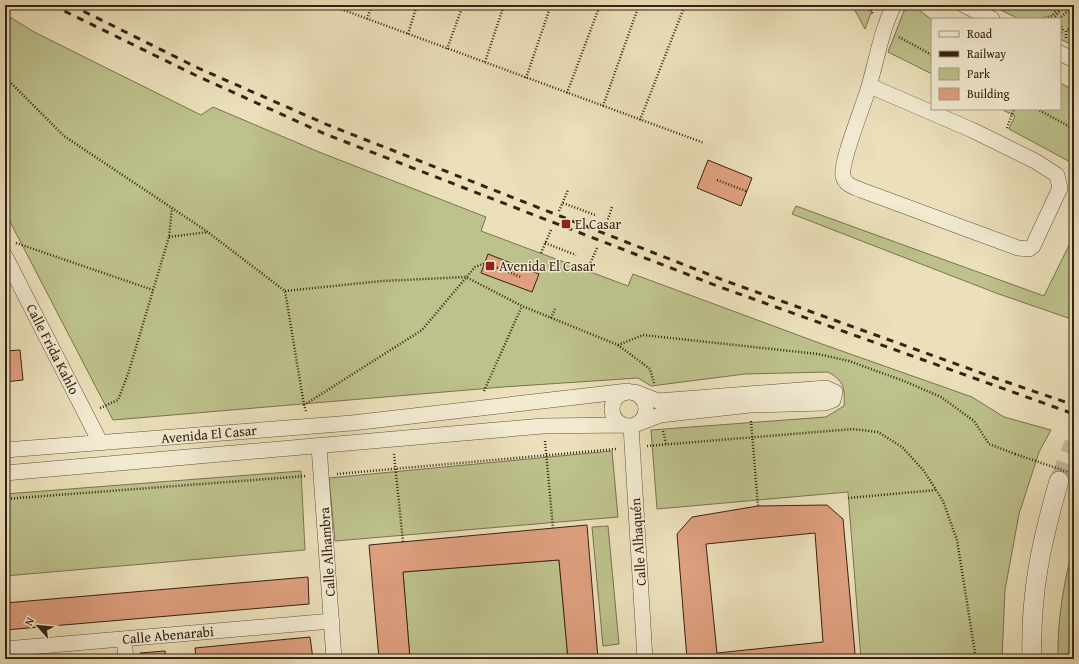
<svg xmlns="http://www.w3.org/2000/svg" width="1079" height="664" viewBox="0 0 1079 664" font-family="'Gentium Book Plus',serif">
<rect width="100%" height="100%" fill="#ebe0ba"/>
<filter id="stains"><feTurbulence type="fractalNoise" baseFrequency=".005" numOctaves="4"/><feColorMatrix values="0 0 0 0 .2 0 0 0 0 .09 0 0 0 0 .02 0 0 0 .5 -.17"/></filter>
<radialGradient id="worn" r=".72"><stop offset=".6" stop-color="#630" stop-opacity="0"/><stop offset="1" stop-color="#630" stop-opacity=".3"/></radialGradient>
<path fill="#bdc18c" stroke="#7a7250" d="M852,5h22l-9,24z
M911,5h2l19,15v54l-44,-22 16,-41z
M991,5h83v41l-14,-7v-20h-41z
M5,14l29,18 167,83 12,-8 106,45 167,65 -5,14 147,55 5,-12 189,70 150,53 32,20 47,13 -12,22 -20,62 -14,76 -3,69h-141l-13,-167 -191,17 -6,-79 175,-13 18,-11c1,-18 0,-25 -16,-34l-83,2 -94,12 -13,-8 -135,9 -390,33 -108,-208z
M1060,83l14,7v74l-65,-35 6,-13 -14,-7h59z
M796,206l248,90 30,-61v85l-78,-27 -204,-79z
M612,451l6,66 -283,24 -6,-63z
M301,471l4,79 -300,26v-82z
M608,526l11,118 -16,2 -11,-119z
M1074,544v115h-16c-1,-40 6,-77 16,-115z
M559,560l9,99h-158l-7,-87z"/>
<path fill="#dfa07f" stroke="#372213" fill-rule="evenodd" d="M708,160l44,18 -11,28 -44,-18z
M488,254l51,20 -7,18 -51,-19z
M20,350l3,30 -18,2v-31z
M827,505l16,14 12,134 -4,6h-164l-10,-125 15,-17 66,-11zM815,533l8,109 -106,11 -11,-109z
M587,525l11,134h-30l-9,-99 -156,12 7,87h-31l-10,-114z
M308,577l1,27 -304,26v-27z
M310,637l3,22h-117l-1,-11z
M165,651l1,8h-25l-1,-6z"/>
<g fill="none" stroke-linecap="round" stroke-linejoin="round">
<path stroke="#c7ba99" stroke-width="19" stroke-dasharray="19 10" stroke-linecap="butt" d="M1059,481l15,-38"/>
<defs>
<path id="minor" d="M964,5l28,14
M1060,53l14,7
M870,86l102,44 63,31 22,14 3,13 -27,58 -4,3 -11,-1 -157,-58c-7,-3 -16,-5 -18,-14 -3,-14 21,-71 26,-90 8,-27 12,-55 25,-81
M5,256l95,186
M635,392l23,9 168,-13 9,4 -2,8 -8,3 -75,2 -90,10 -23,9
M612 409a17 17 0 1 1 34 0a17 17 0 1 1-34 0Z
M631,426l14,233
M319,446l15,213
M5,450l347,-27 276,-32
M5,473l538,-47 81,-1
M124,639l2,20
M5,649l327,-28"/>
<path id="tertiary" d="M1032,659c-2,-65 9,-116 27,-178"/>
</defs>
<use href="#minor" stroke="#64523d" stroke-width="16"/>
<use href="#tertiary" stroke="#64523d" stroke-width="20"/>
<path stroke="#372213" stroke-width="2.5" stroke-dasharray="1 2" stroke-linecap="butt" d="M330,5l374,138
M867,5l6,9
M367,19l5,-14
M1039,19l13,-3 9,-11
M1053,19l12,-14
M1059,19l15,-14
M1060,24l3,5 -3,5
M408,34l9,-29
M899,37l33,18
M1066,38v-7l8,-5
M447,49l16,-44
M485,62l19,-57
M5,77l59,59 141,94 80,61 19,114
M526,78l25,-73
M567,93l33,-88
M603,106l36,-101
M1037,109l37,20
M640,120l45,-115
M1007,128l7,-19
M717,180l29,11
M563,203l32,12
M559,211l9,-21
M605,228l7,-21
M169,237l39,-5
M16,243l137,47
M545,243l31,12
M541,253l10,-23
M587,271l10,-23
M285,291l97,-10 84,-4 56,29 96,39 32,24 4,14
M551,318l5,-11
M618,345l25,-10 175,19 31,7 55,20 37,16 33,24 15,23 26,10
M484,391l38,-85
M100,408l18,-8 10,-26 41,-137 3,-29
M306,411l-2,-6 118,-75 53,-63 10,-4 36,14
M751,421l7,85
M663,431l3,13
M545,441l8,87
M647,446l206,-17 25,3 24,15 22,24 19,30 14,39 19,119
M394,454l9,88
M337,474l279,-25
M848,498l88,-8
M5,499l301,-23"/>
<use href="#minor" stroke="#f2ebd2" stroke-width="15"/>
<use href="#tertiary" stroke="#f2ebd2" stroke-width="19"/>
<path stroke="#372213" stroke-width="3" stroke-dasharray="7 7" stroke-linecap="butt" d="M52,5l143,70 130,59 395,153 354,127
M71,5l127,63 130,57 395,155 272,98 79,27"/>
<path stroke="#372213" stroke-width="2.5" stroke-dasharray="1 2" stroke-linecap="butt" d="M1015,454l59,20"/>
</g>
<g fill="#8f2418" stroke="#f2ebd2" stroke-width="1.5">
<rect x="561" y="219" width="10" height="10" rx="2"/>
<rect x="485" y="261" width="10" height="10" rx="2"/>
</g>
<g text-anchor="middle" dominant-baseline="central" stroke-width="3" stroke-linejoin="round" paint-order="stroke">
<g font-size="14" fill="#372213" stroke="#f2ebd2" text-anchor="start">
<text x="575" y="224">El Casar</text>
<text x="499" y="266">Avenida El Casar</text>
</g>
<g font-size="14" fill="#372213" stroke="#f2ebd2">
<text transform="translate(53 349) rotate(63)">Calle Frida Kahlo</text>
<text transform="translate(209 434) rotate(-5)">Avenida El Casar</text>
<text transform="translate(638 542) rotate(-94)">Calle Alhaquén</text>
<text transform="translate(327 552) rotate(-94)">Calle Alhambra</text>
<text transform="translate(168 635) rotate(-5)">Calle Abenarabi</text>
</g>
</g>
<rect width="1079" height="664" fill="none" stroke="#ebe0ba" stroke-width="20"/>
<rect x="6" y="6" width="1067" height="652" fill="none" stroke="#372213" stroke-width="2"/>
<rect x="10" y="10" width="1059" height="644" fill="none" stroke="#372213"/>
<rect x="931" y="18" width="130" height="92" fill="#f2ebd2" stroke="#a79b86"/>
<rect x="939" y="31" width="20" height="6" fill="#f2ebd2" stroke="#a79b86"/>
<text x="967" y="38" font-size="12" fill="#372213">Road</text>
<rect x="939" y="51" width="20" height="6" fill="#372213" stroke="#a79b86"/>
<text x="967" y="58" font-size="12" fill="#372213">Railway</text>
<rect x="939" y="68" width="20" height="12" fill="#bdc18c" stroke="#a79b86"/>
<text x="967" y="78" font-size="12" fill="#372213">Park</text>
<rect x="939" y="88" width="20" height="12" fill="#dfa07f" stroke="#a79b86"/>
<text x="967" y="98" font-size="12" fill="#372213">Building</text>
<g transform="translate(38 626) rotate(297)" stroke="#f2ebd2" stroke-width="3" paint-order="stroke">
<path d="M0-3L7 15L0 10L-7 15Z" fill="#372213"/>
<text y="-6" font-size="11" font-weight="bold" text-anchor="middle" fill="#372213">N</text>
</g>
<rect width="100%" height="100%" filter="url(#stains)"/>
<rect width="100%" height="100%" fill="url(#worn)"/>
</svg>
